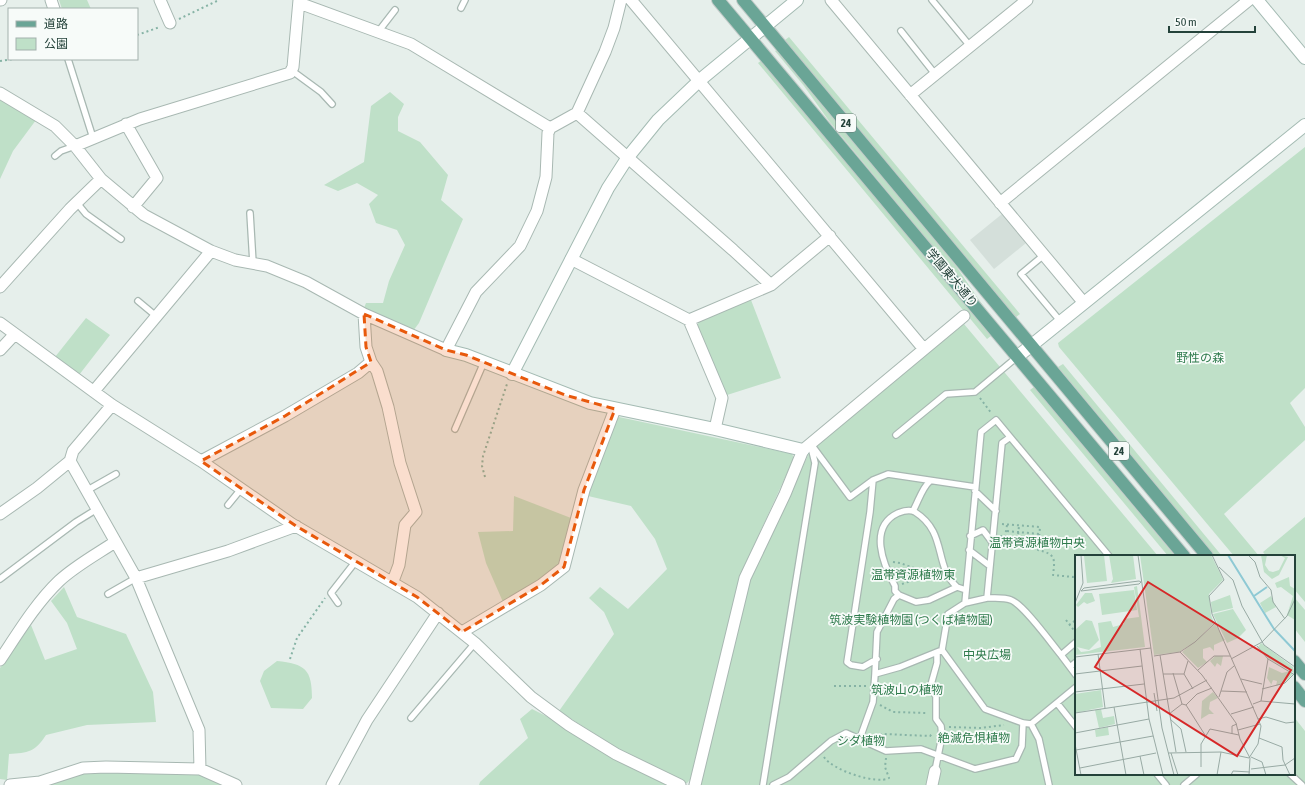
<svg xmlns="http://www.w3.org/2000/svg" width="1305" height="785" viewBox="0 0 1305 785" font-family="'Asap Condensed','Noto Sans JP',sans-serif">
<rect width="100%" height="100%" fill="#e6efeb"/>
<path fill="#d4dfda" d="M1002,214l24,29 -32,26 -24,-29z"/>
<path fill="#bfe0c8" d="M59,0h28l4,9h-29z
M789,37l231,277 -4,3 -206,-247 -25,-30z
M777,50l177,213 25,37 28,36 -178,-215 -25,-35 -29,-35z
M762,60l229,276 -4,3 -229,-276z
M390,92l14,12 -6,13v14l22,11 28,33 -7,25 22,19 -44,104 -6,8 -49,-23 2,-5h17l6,-22 16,-36 -8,-15 -21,-7 -7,-19 9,-9 -21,-12 -19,8 -14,-6 40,-23 7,-56z
M0,100l36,20 -23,31 -13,28z
M1305,147v241l-15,15 15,24v13l-81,74 35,42h-25l-175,-209 -1,-4z
M751,300l30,78 -54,17 -30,-68 2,-6z
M86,318l24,17 -31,40 -24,-18z
M964,324l194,232h-82v218h218v-57l11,14v54h-606l51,-207 61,-129z
M1063,364l159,192h-7l-157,-189z
M1034,387l141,169h-7l-138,-166z
M619,417l173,37 2,4 -54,118 -50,204 -3,3h-3l-64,-33 -61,-39 55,-77 -10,-22 -15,-14 11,-11 28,22 39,-40 -12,-30 -24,-33 -43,-10 27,-75z
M514,496l57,22 -10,47 -23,20 -35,17 -17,-39 -8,-31 35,-1z
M1305,517v85l-11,-13v-33h-28l-3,-4z
M64,587l13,30 49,17 27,58 3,30 -69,3 -41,10c-11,17 -18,18 -37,19l-2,26 -7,-1v-111l31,-43 14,35 32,-11 -10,-26 -16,-22z
M1294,597l11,13v32l-11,-14z
M277,661c28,3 35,8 35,37l-9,11 -32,-1 -11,-27 4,-10z
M532,709l20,10 58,37 57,29h-188l1,-3 48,-44 -8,-19z
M89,771l110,3 25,11h-181z"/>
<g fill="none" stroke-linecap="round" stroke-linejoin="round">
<defs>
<path id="lane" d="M932,0l38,46
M461,8l4,-8
M901,31l34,43
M378,32l17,-22
M68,59l25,79
M291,70l30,22 11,12
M55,156l6,-5 14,-5
M77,203l9,11 35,25
M250,213l3,50
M1044,255l-23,19 40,48
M138,301l18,15
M455,429l29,-67
M896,435l50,-41 29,-2 42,-35
M813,447l37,50 23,-17 15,-6 87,13
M873,480l-3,32 -23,150 4,3 12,2 14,-8
M86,491l30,-17
M975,491l21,20
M228,505l13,-16
M913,511c6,-11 9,-23 17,-30
M970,536l13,-6 9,12
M969,550l21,16
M0,579l76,-57 21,-13
M108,594l28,-16
M899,595l17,7 13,-2 28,-13 9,3
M987,598c8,0 17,-1 24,2 13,5 40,43 50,55l15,-13
M338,603l-7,-10 25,-32
M965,603l16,-171 15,-12 113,136
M942,650l43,59 38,14 8,1 45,-37
M937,652l5,-2 6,-36 17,-11 22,-5 15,-155 7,-5
M1061,655l15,20
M1070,667l6,-5
M1057,703l19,24
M411,718l64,-75
M1031,724l8,15 10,46
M860,738l13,-36 2,-28
M935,771l7,-35 -1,-10 -5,-7v-23l-6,-8 7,-25v-11l-37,15 -25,7 2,-42 17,-33 5,-4 -4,-4v-5c-12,-22 -27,-59 3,-73 5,-2 12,-4 17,-1 33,21 18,53 42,75
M1157,774l9,11
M1290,774l12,11
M763,785l52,-322 -5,-20
M773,785l16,-8 42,-36 15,-8 40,18 35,-2 54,20 41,-10 6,-13 1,-23
M1184,785l13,-11"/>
<path id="street" d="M0,0h1
M51,0l3,9
M160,0l10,23
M631,0l292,348
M831,0l253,303
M299,3l112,41 139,84
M0,93l55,33 20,20 26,33 43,36 67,36 24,9 32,6 39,16 58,32 82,36 30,-58 44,-46 17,-35 9,-34 2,-44 2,-5 27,-15 28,-61 9,-24 7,-28
M910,95l117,-95
M577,113l156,137 38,35
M126,124l31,54 -24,29
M75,146l65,-27 150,-46 3,-6 6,-67
M1000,203l249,-203
M571,259l118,61 33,78 -7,31
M0,287l70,-78 31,-30
M364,314l2,33 5,15 6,9 11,36 12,56 16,49 -11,13 -6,40 -6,16
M689,320l82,-35 59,-49
M0,323l112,82 89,56 91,63 125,73 58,46 56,54 38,28 47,29 64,31
M0,350l14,-15
M94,391l117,-140
M112,405l-39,46 -3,10 66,117 63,152 1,39
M201,461l84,-45 73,-43 13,-11
M0,514l37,-26 33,-27
M136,578l92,-27 68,-25
M462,632l79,-47 23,-18 20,-77 31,-81
M0,660c18,-27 36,-57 59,-79 16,-15 38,-27 56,-39
M10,785l30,-3 43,-14 23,-1 94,2 36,16
M332,785l35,-65 71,-107
M695,785l50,-207 40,-84 18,-44 161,-134
M932,785l3,-14"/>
<path id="secondary" d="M1257,0l48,58
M446,350l20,5 124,48 125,26 88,21
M1017,357l288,-232
M512,374l96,-186 20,-31 30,-37 42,-40 97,-80"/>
<path id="primary" d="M718,0l466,556
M743,0l464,556
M1294,661l11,13
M1294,687l11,14"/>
</defs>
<use href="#lane" stroke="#a8b8b2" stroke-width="8"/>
<use href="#street" stroke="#a8b8b2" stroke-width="13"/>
<use href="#secondary" stroke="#a4bbb3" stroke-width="14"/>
<use href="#primary" stroke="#c2cac8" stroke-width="14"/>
<path stroke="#86b3a5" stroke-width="2" stroke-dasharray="2 3" stroke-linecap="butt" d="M179,19l40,-19
M137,35l23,-8
M0,61l14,-2
M980,398l12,16
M485,477l-3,-11 1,-10 24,-72
M1002,524l38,3 -2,23c18,4 17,9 15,25l20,2 3,-3
M1007,531l32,3
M1000,536l39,4
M1005,537l2,-12
M1000,543l39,3
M1017,544l2,-18
M893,562l7,1 31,11 7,-2
M902,584l29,-10
M1075,614l1,2
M1066,620l10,13
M1069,625l7,-5
M290,659l7,-21 28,-40
M834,686h33
M880,705l13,7 34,1
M949,727l32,1 23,-3
M875,736l8,-2 47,2 3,-3
M824,757c8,13 53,28 65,21l-4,-11 1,-9"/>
<use href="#lane" stroke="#fff" stroke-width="5.5"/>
<use href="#street" stroke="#fff" stroke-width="11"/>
<use href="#secondary" stroke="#fff" stroke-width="12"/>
<use href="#primary" stroke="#6aa596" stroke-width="12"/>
</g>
<path fill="#e8590c" fill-opacity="0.2" stroke="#e8590c" stroke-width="3" stroke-dasharray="8 5" stroke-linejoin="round" d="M364,314l82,36 20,5 99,40 50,14 -31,81 -20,77 -23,18 -79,47 -45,-35 -121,-71 -95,-65 84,-45 86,-54 -5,-15z"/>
<g text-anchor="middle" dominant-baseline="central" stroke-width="3.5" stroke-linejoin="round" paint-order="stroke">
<g fill="#f7fbf9" stroke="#637a73" stroke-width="1">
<rect x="836" y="114" width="20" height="18" rx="3"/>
<rect x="1109" y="442" width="20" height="18" rx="3"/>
</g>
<g font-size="11" font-weight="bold" fill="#24423a">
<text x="846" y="123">24</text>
<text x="1119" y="451">24</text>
</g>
<g font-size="12" fill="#24423a" stroke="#f7fbf9">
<text transform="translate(952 278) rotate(50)">学園東大通り</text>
</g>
<g font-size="12" fill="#2d7a4b" stroke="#f7fbf9">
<text x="1200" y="358">野性の森</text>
<text x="1037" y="543">温帯資源植物中央</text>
<text x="913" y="575">温帯資源植物東</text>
<text x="911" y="620">筑波実験植物園 (つくば植物園)</text>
<text x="987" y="655">中央広場</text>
<text x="907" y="690">筑波山の植物</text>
<text x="974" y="738">絶滅危惧植物</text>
<text x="861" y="741">シダ植物</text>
</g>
</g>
<g transform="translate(1075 555)">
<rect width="220" height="220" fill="#e6efeb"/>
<path d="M29,0l3,26 -20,2 -3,-27zM34,0h24l3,24 -25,4 2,-4zM65,0h71l10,20 2,5 -14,14 2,21 3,8 -19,19 -16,10 -25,3zM186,0h6l-2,10 4,6 4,1 6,-2 6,-12 -5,-3 8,2 -9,18 -7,4 -8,-7zM214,22l1,9 5,3v31l-8,-5 6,-19 -12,-9 -4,1 -2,-5zM62,31l8,61 -70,8v-25l11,-10 6,1 7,19 -10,10 -12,-3 4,5 8,-1 12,-4 -3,-24 13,-2 2,6 11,-3v-5l15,-2 -5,-30zM59,35l3,20 -35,5 -3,-21zM10,38h7l3,8 -8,3 -3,-2 -6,5 -2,-2zM155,40l3,13 -21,5 -1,-11zM196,41l5,11 -11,6 -5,-10zM158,54l13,21 -8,8 -11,5 -14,-29zM140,69l10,16 -11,5v6l-4,-4 -7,2v9l4,4 -9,6 -16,-16zM186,88l32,24 1,6 -25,-14 -11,-12zM140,101h8l-2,10 -4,-3 -2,4 -5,-6zM194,112l13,6 8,-2 3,3 -8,8 -9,4 1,-5 -4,-1 -3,8 1,-4 -4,-6zM26,135l2,17 -28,6v-19zM138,137l5,6 -8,4 -1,7 5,5h-5l-8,5 1,-18zM26,154l2,9 11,-2 1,8 -16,4 -4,-18zM33,172l1,8 -13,2 -1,-7z" fill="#bfe0c8"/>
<path fill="none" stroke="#8ec9d4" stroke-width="2" d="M153,0l46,74 21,22M179,41l13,-9"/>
<path fill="none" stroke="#98aaa4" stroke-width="1" d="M63,0l24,173 12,47M173,0l7,7 5,15 11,13 2,12 12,17M144,12l14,13 9,26 22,39 31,22M64,26l2,1 -2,2 -58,7 3,-3zM0,48l8,-20 -2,-28M182,91l11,13 27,16M65,94l9,70 14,56M105,97l22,23 34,48 4,16 10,19 -1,17M23,99l7,54M85,100l16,97M79,101l26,-4 15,-10 20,-19M0,102l76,-9M156,104l31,-17 25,-26 8,-17M113,106l-4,13 9,15M123,115l16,-14h16M98,118l9,31M0,119l67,-8M88,119h21M166,124l21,5M187,134l23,-6 9,-9M146,136l26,1M0,137l69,-8M79,138l3,18M144,142l8,-25 7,-6M186,146l34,3M178,149l8,-3 7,-42M111,150l19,30M39,152l12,68M0,158l99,-15 33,-18M94,159l13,-10 4,1 11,-11 15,-6M156,159l23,-7M95,164l11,10 5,23M183,164l8,-2 20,6 9,-1M163,175l22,-6M0,178l74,-14M157,179v-8l5,-2M184,183l23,9 1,13 7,15M0,189l6,31M1,195l77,-14M93,198l53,-1 28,6 9,-14 3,-18 -3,-7 -46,-105 -3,-18 15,-16 -12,-25M96,198l7,22M65,201l4,19M176,202l11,5 4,13M126,212v-23l9,-15 29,6M5,213l76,-15M176,214l34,-4 10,-7M142,220l4,-23M156,220l2,-4 17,1"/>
<path fill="#d62828" fill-opacity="0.15" stroke="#d62828" stroke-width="2" d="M73,27l143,88 -54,86 -142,-89z"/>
<rect width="220" height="220" fill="none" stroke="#24423a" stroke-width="2"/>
</g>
<rect x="8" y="8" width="130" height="52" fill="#f7fbf9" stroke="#a3b1ad"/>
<rect x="16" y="21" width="20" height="6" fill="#6aa596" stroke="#a3b1ad"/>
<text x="44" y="28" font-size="12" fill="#24423a">道路</text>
<rect x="16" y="38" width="20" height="12" fill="#bfe0c8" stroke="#a3b1ad"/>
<text x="44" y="48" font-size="12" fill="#24423a">公園</text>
<path d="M1169 26v6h86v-6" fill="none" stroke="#24423a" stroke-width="2"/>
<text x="1175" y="26" font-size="12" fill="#24423a" stroke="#f7fbf9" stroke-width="3" paint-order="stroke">50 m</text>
</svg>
